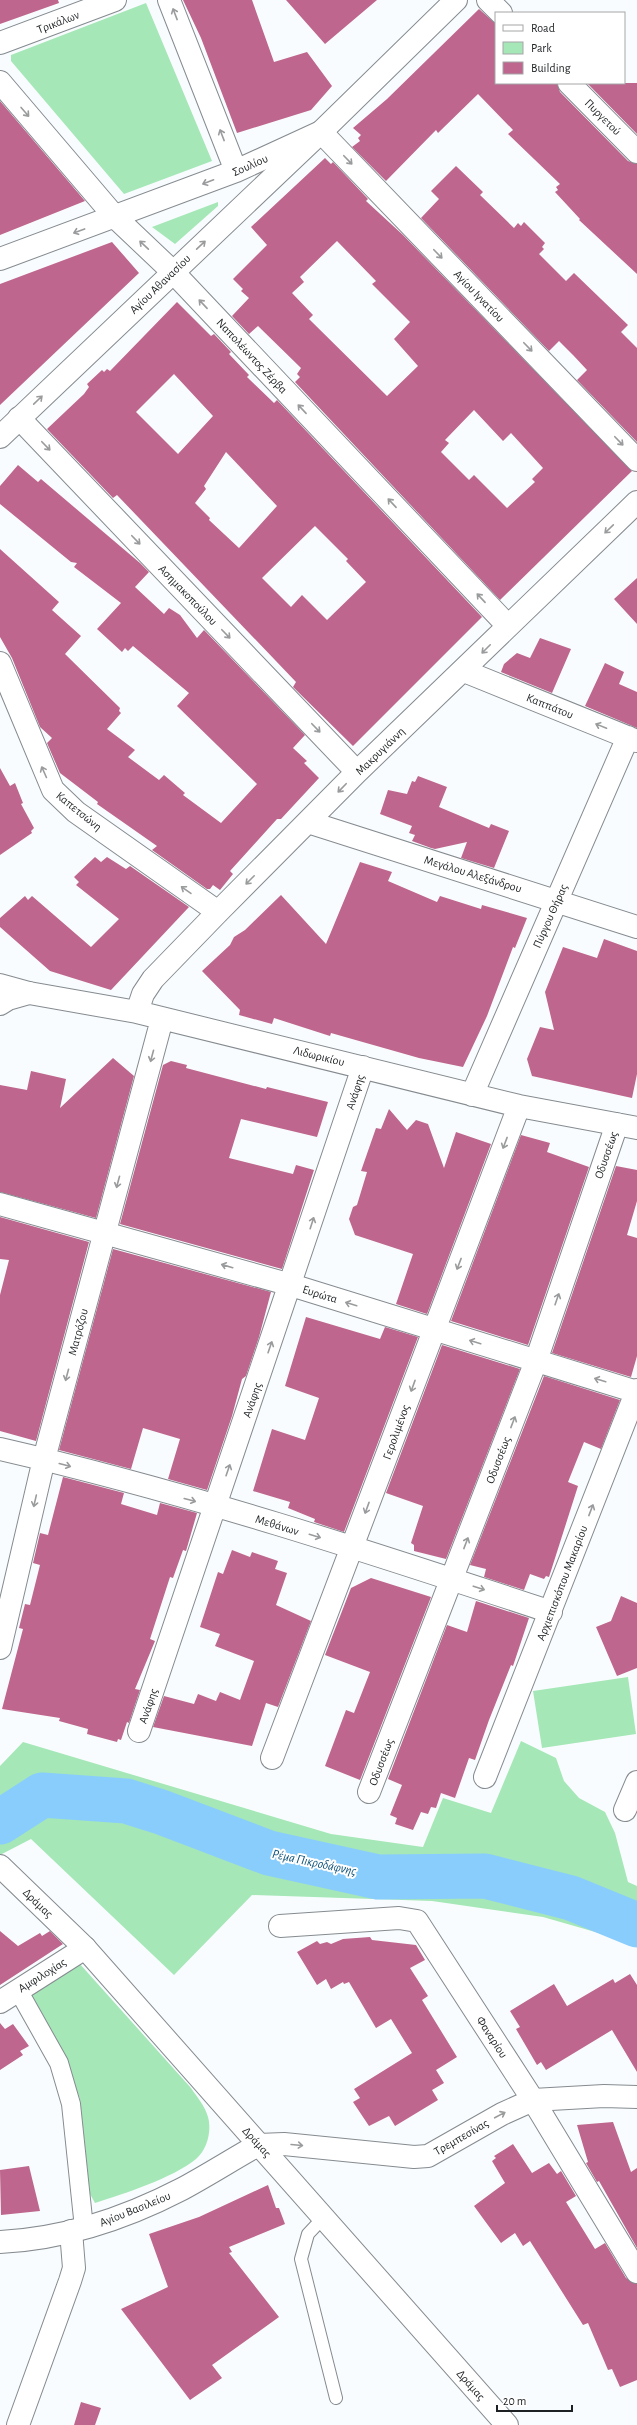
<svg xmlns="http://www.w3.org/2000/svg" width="637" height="2425" viewBox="0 0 637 2425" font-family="'Alegreya Sans',sans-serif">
<rect width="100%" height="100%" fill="#f9fcfe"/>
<path fill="#a5e7b7" d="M146,3l66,158 -88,33 -113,-133v-6z
M218,202v4l-43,38 -23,-17z
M628,1677l8,57 -94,14 -9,-57z
M521,1741l35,17 8,23 15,17 26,14 10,21 13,49 9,4v58l-94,-27 -111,-16 -180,-6 -78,80 -143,-136 -31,16v-89l23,-24 308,92 92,13 20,-49 48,15z
M79,1963l112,125c6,9 14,18 17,29 4,14 -1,33 -12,42 -23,19 -73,35 -101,44l-5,-9 -10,-95 -16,-42 -37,-60z"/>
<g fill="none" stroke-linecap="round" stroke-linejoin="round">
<path stroke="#89cdfd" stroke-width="45" d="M0,1822l42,-27 84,6 35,11 108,41 109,24 107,-1 86,22 66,27"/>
</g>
<path fill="#be668d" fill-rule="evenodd" d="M0,0h58l1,3 -59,21z
M183,0h69l22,62 33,-10 25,34 -21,24 -74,23 -36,-95z
M286,0h91l-52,44z
M479,9l17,15v59h61l3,9 68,69 9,3v110l-58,-54 1,-1 -25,-27 3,-2 -2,-3 4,-3 -52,-50 5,-4 -35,-36 -40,39 -2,-3 -50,51 -34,-34 8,-6 -2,-3 3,-3 -8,-7 34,-29z
M587,83h50v51z
M0,101l85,100 -85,34z
M325,158l6,6 2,-2 35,37 -2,2 37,34 229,236 -132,129 -205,-218 5,-5 -3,-3 4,-6 -43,-42 -9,8 -17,-18 17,-18 -8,-7 2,-2 -10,-10 34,-34 -16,-18zM337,241l39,40 -4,3 38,38 -16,17 24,27 -31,30 -78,-77 4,-4 -21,-22 12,-11 -4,-5zM474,410l29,31 8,-8 32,35 -11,11 3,3 -28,26 -33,-33 -5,5 -28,-28 8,-9 -4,-3z
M456,166l27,26 -3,3 34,33 4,-5 3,3 3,-4 21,21 -3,4 2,2 -5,5 27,27 8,-8 54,52 -7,7 16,16v94l-60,-62 10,-10 -14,-15 -14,-14 -10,10 -128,-133 18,-19 -8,-8z
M112,242l27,31 -139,132v-121z
M177,302l34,34 3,-2 17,18 -2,2 20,21 -2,2 27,26 3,-3 205,217 -129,129 -60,-59 3,-5 -179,-187 -4,3 -66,-69 37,-35 5,-7 -2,-3 15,-14 2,2 3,-3 3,2zM174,374l39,42 -35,38 -42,-42zM226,452l51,54 -38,42 -30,-28 1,-2 -15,-15 11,-14 -2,-3zM315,526l33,33 -2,2 20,21 -39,38 -25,-25 -11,12 -29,-29z
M18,465l20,17 3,-3 99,84 9,9 -14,15 29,27 5,-6 11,7 17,23 7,-8 2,2 99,103 -12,13 14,13 -3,2 15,15 -38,41h-4l-47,52 3,3 -13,16 -7,-5 -3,4h-3l-55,-39 5,-4 -60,-42 1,-2 -38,-29 -13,-30 5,-5 -12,-11 -28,-69 -12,-21v-88l59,53 -7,8 29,26 -16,18 55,54 -1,3 2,2 -14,16 28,21 -7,7 31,23 5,-5 21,18 -2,2 38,28 36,-39 -80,-78 12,-13 -56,-47 -5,5 -3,-3 -3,4 -25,-23 24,-26 -47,-36 3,-4 -6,-1 -71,-58v-18z
M637,578v46l-23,-25z
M540,638l31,11 -19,44 -51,-21 3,-8 13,-11 13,5z
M605,663l19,9 -5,12 18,8v36l-52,-22z
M0,768l10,18 5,-3 8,20 -2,1 13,24 -3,3 1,2 -32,22z
M418,776l29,11 -8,20 50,21 2,-4 18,7 -15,37 -33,-10 6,-16 -32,7 -4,-1 -19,-7 3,-6 -6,-2 3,-7 -32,-12 8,-24 19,4 5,-13 3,1z
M95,857l6,5 6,-5 19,12 4,-3 59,41 -78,83 -61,-19 -50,-44v-9l25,-22 3,4 4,-4 59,51 28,-28 -43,-34 3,-3 -5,-5z
M360,862l32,10 -4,9 49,21 3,-6 41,13 1,-4 45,13 -12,30 -2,-1 -26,69 -24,51 -44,-9 -88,-25 -1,3 -56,-18 -2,6 -33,-9 1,-5 -38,-39 28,-26 4,-8 11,-7 36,-35 45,49z
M604,939l33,12v123l-5,24 -100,-22 -5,-17 13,-32 14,3 -9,-38 18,-45 34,11z
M113,1058l21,18 -38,142 -96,-26v-107l27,5 4,-19 35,8 -6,29z
M171,1061l16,4 -1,3 80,21 1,-2 61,15 -11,35 -76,-18 -12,39 64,16 3,-9 18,5 -32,99 -162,-45 43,-159z
M389,1109l18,21 9,-10 12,4 16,44 12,-36 35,12 -64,170 -31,-10 17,-50 -58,-19 -6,-16 4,-12 4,-2 10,-33 -6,-1 15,-43 5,1z
M521,1135l29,8 -3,9 42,15 -61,178 -77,-24z
M616,1166l21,4v31l-10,34 10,3v118l-6,21 -79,-24z
M0,1217l89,25 -53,199 -36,-10v-136l9,-35 -9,-1z
M113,1249l158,43 -12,45 -13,39 -4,3 -10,37 -25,74 -39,-11 12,-40 -37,-11 -12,41 -72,-19z
M306,1317l74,22 5,-12 33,10 -74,195 -30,-10 1,-3 -27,-11 2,-6 -37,-11 19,-62 33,11 14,-42 -34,-12z
M442,1345l78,24 -74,190 -32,-8v-6l-3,-2 12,-37 -37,-13z
M544,1376l76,24 -19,49 -17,-7 -16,40 10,4 -29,91 -3,-1 -2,3 -14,-5 -6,16 -40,-13 2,-8 -16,-4z
M63,1477l61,16 -3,11 36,11 3,-12 37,10 -11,38 -3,-1 -10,28 -3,-1 -20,62 5,2 -20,48 5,1 -11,33 -2,-1 -6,18 -3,-1 -1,3 -30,-8 1,-5 -29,-8 1,-3 -58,-9 21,-80 -4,-1 6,-24 5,1 10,-40 -7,-2 7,-30 8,2z
M232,1550l18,7 2,-5 26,9 -3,8 12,4 -11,32 35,16 -33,86 -12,-4 -14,43 -99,-19 11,-31 30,8 4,-10 18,7 4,-9 20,8 14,-39 -39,-15 5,-12 -20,-7 18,-55 5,2z
M371,1578l60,19 -71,183 -35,-14 21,-56 8,3 16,-41 -45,-17 26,-67z
M621,1596l16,7v65l-20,8 -21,-49 15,-6z
M476,1601l53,17 -16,48 -2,-1 -22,55 -14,40 -6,-2 -14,40 -14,-5 -5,15 -5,-1 -3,7 -7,-2 -8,18 -18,-6 2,-6 -7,-3 12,-30 -14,-6 59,-154 20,7z
M0,1931l18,15 22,-13 2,3 8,-5 13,13 -63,41z
M370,1937l2,3 44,5 9,15 -15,8 18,28 -6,4 35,57 -21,13 8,13 -12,7 6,10 -43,26 -6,-10 -20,10 -16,-24 7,-4 -6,-9 58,-36 -21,-34 -15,9 -27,-46 -5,2 -1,-2 -12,7 -5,-10 -9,6 -20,-33 20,-11 3,3 7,-2 4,2 12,-5z
M630,1974l7,11v87l-25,-42 -66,40 -5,-8 -4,3 -21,-36 4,-2 -10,-16 44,-27 13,22 46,-27 2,4z
M0,2023l5,6 8,-5 16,22 -9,5 3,4 -23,15z
M613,2122l18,50 6,-4v80l-38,-67 -2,1 -11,-19 2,-1 -11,-37z
M513,2144l19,29 17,-10 8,11 4,-3 15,25 -10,6 29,47 10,-6 21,35 11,6v96l-17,7 -8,-18 -4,1 -20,-47 -5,2 -53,-84 -7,5 -8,-13 -14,10 -27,-37 31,-23 -13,-22 4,-3 -2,-2z
M29,2166l11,45 -39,4 -1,-45z
M268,2185l8,23h3l6,16 -56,23 3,5 -3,1 50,64 -67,48 10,13 -32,22 -69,-91 47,-22 -19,-53 50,-17z
M81,2402l20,6 -6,17h-21z"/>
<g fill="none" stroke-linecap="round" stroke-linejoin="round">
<defs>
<path id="service" d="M324,2217l-16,17 -7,25 35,139"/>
<path id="pedestrian" d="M18,1990l41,73 12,41 13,124"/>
<path id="minor" d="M169,0l67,171
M488,0l13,13
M0,43l115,-43
M0,82l115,135 58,55 335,354
M569,83l68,69
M0,259l236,-88 85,-39 316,328
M19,418l338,354
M0,663l53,127 23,22 142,100
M464,671l173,70
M308,822l329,105
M0,985l29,8 108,19 382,94 118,22
M137,1012l6,-18 10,-15 65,-67 139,-140 280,-270
M472,1095l156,-358
M0,1204l291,81 346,107
M0,1449c187,43 370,103 551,163
M0,1648l44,-189 118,-440
M139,1731l224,-664
M272,1758l247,-652
M485,1777l152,-387
M369,1792l167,-431 81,-237
M625,1810l12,-28
M280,1926l119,-8 18,3 116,179 104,172
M0,2002l85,-54
M258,2145l26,-1 130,13 14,-1 74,-42 31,-14 71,-4 33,1
M18,2425l52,-144 4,-13 -3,-37"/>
<path id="tertiary" d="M0,437l321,-305 135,-132
M0,1004l8,-5 21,-6
M0,1866l85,82 422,477
M0,2242c63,-3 126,-24 182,-53 26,-14 51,-30 76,-44"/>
</defs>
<use href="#service" stroke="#858b90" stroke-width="14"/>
<use href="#pedestrian" stroke="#858b90" stroke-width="20"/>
<use href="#minor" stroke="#858b90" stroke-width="24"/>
<use href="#tertiary" stroke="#858b90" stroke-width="24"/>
<use href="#service" stroke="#fff" stroke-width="12"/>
<use href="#pedestrian" stroke="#fff" stroke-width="18"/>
<use href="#minor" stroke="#fff" stroke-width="22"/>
<use href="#tertiary" stroke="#fff" stroke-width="22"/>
</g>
<defs><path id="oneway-shaft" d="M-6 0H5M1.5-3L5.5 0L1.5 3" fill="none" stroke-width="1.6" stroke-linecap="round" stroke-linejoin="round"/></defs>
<g stroke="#9a9b9c">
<use href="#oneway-shaft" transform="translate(175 14) rotate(-111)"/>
<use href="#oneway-shaft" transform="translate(25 112) rotate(49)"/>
<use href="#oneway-shaft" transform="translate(222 135) rotate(-111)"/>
<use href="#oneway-shaft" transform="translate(348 160) rotate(46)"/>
<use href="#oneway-shaft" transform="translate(208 182) rotate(159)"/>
<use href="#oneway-shaft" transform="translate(79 231) rotate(160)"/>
<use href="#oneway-shaft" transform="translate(144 245) rotate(-137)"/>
<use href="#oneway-shaft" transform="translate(201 245) rotate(-43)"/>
<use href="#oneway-shaft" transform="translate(438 254) rotate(46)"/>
<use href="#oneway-shaft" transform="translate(203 304) rotate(-133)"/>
<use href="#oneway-shaft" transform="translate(528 347) rotate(46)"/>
<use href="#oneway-shaft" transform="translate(38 400) rotate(-44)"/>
<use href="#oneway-shaft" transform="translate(302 409) rotate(-133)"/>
<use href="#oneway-shaft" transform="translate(619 441) rotate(46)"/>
<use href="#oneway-shaft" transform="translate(46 446) rotate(46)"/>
<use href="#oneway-shaft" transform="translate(392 503) rotate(-133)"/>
<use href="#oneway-shaft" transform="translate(609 529) rotate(136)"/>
<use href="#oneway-shaft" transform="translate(136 540) rotate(46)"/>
<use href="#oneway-shaft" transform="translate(481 598) rotate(-133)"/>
<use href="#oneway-shaft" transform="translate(226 634) rotate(46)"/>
<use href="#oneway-shaft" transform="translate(486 649) rotate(135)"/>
<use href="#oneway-shaft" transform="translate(601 726) rotate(-158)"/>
<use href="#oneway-shaft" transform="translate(316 728) rotate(46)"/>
<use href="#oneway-shaft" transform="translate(44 772) rotate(-114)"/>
<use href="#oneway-shaft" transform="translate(342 788) rotate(134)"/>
<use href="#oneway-shaft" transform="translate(250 880) rotate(135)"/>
<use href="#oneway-shaft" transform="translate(186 890) rotate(-145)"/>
<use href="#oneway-shaft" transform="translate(152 1056) rotate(105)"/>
<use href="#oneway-shaft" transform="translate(505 1143) rotate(111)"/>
<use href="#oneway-shaft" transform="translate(118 1182) rotate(105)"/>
<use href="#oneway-shaft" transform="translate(312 1223) rotate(-72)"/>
<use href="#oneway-shaft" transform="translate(459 1264) rotate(111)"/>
<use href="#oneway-shaft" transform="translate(227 1266) rotate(-164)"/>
<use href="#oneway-shaft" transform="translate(557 1299) rotate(-71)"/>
<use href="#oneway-shaft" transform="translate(351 1304) rotate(-163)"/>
<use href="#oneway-shaft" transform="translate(475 1342) rotate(-163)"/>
<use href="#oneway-shaft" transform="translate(270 1347) rotate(-71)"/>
<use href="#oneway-shaft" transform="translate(67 1375) rotate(105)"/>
<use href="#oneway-shaft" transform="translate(600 1380) rotate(-163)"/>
<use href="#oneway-shaft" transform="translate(413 1386) rotate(110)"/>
<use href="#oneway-shaft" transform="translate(513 1422) rotate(-69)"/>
<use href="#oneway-shaft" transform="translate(65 1465) rotate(15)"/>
<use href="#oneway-shaft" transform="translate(228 1470) rotate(-71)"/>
<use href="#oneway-shaft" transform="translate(190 1500) rotate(15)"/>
<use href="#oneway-shaft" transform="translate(35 1501) rotate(103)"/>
<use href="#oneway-shaft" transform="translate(367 1508) rotate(110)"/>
<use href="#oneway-shaft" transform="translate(591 1510) rotate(-69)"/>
<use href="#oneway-shaft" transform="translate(315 1536) rotate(17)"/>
<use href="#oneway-shaft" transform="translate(466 1543) rotate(-69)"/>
<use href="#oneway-shaft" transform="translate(479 1588) rotate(18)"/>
<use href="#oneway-shaft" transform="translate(500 2115) rotate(-28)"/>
<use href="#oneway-shaft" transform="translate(297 2145) rotate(5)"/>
</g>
<g text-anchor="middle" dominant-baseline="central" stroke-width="4" stroke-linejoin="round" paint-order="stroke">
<g font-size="12" fill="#1e2123" stroke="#fff">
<text transform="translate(58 22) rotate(-21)">Τρικάλων</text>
<text transform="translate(603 117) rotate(45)">Πυργετού</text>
<text transform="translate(250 165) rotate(-24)">Σουλίου</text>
<text transform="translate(160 284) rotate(-44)">Αγίου Αθανασίου</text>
<text transform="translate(479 296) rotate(46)">Αγίου Ιγνατίου</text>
<text transform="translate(252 356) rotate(47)">Ναπολέωντος Ζέρβα</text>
<text transform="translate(188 595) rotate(46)">Ασημακοπούλου</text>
<text transform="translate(550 706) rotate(22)">Καππάτου</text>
<text transform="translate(380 751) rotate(-44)">Μακρυγιάννη</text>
<text transform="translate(79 811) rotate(39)">Καπετσώνη</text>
<text transform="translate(473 874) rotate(17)">Μεγάλου Αλεξάνδρου</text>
<text transform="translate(550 916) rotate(-66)">Πύργου Θήρας</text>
<text transform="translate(319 1056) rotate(14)">Λιδωρικίου</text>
<text transform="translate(355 1092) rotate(-72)">Ανάφης</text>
<text transform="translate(606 1155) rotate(-71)">Οδυσσέως</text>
<text transform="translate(320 1294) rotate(17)">Ευρώτα</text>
<text transform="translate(78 1332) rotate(-75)">Ματρόζου</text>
<text transform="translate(252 1400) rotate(-71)">Ανάφης</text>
<text transform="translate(396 1432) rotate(-70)">Γερολιμένος</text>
<text transform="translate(498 1460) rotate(-69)">Οδυσσέως</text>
<text transform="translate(277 1525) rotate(17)">Μεθάνων</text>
<text transform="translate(562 1583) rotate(-69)">Αρχιεπισκόπου Μακαρίου</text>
<text transform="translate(148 1706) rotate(-71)">Ανάφης</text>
<text transform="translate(381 1762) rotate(-69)">Οδυσσέως</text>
<text transform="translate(38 1903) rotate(44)">Δράμας</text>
<text transform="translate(42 1975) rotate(-32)">Αμφιλοχίας</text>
<text transform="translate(492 2037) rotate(57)">Φαναρίου</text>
<text transform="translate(461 2137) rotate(-30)">Τρεμπεσίνας</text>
<text transform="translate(257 2142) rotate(48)">Δράμας</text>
<text transform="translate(135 2209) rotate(-22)">Αγίου Βασιλείου</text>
<text transform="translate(471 2385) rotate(49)">Δράμας</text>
</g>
<g font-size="13" font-style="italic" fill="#0c5178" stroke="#fff">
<text transform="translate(314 1863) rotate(12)">Ρέμα Πικροδάφνης</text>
</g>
</g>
<rect x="495" y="12" width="130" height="72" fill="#ffffff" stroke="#a5a6a7"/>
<rect x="503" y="25" width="20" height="6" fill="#ffffff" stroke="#a5a6a7"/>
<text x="531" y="32" font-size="12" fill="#1e2123">Road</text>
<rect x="503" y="42" width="20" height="12" fill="#a5e7b7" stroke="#a5a6a7"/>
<text x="531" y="52" font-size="12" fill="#1e2123">Park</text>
<rect x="503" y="62" width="20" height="12" fill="#be668d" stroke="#a5a6a7"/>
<text x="531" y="72" font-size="12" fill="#1e2123">Building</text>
<path d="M497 2405v6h75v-6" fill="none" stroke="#1e2123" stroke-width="2"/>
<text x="503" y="2405" font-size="12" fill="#1e2123" stroke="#ffffff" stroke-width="3" paint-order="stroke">20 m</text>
</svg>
